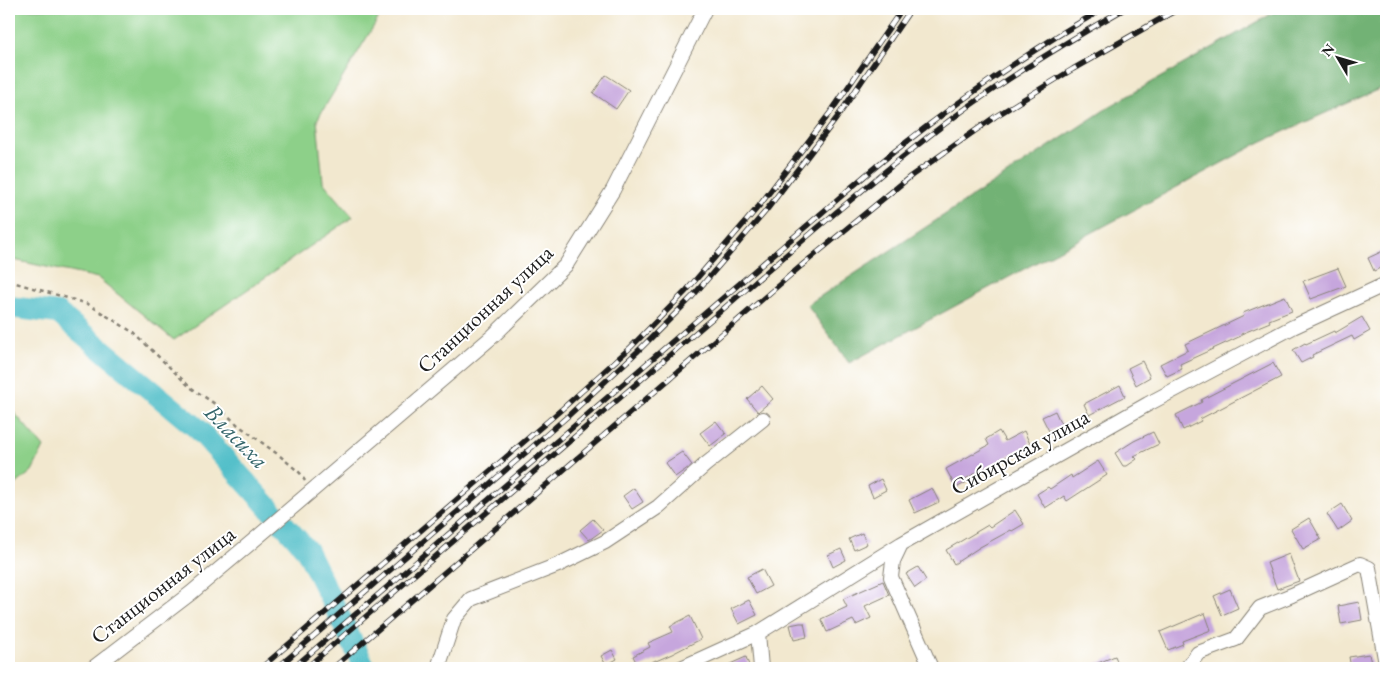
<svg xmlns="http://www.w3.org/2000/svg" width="1395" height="677" viewBox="0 0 1395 677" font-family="'EB Garamond',serif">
<rect width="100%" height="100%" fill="#fff"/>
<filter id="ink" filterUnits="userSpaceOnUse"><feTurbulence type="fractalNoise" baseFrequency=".02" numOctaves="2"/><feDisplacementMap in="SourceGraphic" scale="10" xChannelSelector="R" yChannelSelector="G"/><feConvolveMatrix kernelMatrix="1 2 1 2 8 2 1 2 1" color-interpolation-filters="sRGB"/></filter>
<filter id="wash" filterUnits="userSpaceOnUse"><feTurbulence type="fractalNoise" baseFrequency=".0096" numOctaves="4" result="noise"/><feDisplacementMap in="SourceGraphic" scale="20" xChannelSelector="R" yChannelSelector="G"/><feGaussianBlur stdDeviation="1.12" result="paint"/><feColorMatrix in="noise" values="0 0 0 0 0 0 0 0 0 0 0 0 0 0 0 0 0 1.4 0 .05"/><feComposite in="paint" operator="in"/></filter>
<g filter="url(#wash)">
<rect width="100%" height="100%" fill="#f2e8cf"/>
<path fill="#8dd089" stroke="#547652" d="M9,9h375l-67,111 6,62 30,35 -179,123 -76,-62 -89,-19z
M9,407l35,40 -12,24 -23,19z"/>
<path fill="#72b275" stroke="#476748" d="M1280,9h106v77l-125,56 -412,221 -42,-58 305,-200z"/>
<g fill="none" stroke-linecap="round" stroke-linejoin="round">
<path stroke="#52bfc9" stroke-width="22" d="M9,307l49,6 140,116 108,120 59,119"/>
</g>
<g id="blocks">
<path fill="#c6a6dd" d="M606,75l23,15 -13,19 -23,-16z
M1383,251l3,7v7l-12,6 -6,-13z
M1338,268l8,18 -35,13 -8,-18z
M1285,296l7,15 -23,9 1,2 -29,12v2l-61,28 2,5 -15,7 -7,-12 28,-14 -3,-6 59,-28 -1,-3z
M1362,317l8,14 -16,9 -2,-4 -40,19 1,2 -12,6 -8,-13 12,-7 1,1 28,-13 1,2z
M1142,361l8,16 -14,8 -8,-17z
M1273,363l8,14 -81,42 1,2 -18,9 -7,-15 26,-13 -1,-2z
M1120,385l5,11 -36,19 -5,-11z
M762,386l11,13 -15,13 -11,-13z
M1055,411l7,15 -13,5 -7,-14z
M716,421l10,13 -16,12 -10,-13z
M999,431l6,10 19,-10 6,13 -65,35 2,3 -11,6 -10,-19 43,-24 -3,-6z
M1153,432l6,12 -25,12 3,3 -10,7h-4l-8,-13 19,-12z
M682,452l10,13 -17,12 -10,-14z
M1098,461l9,14 -40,26 -3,-5 -19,12 -8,-14 11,-7 2,2 21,-14 1,3z
M881,479l5,11 -13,7 -5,-11z
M634,488l9,14 -11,7 -9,-13z
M932,488l7,14 -24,11 -6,-13z
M1342,504l10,17 -14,10 -11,-17z
M1015,510l9,14 -12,7 -1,-1 -31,17 -26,17 -8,-14 42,-25 2,2z
M1309,518l12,21 -18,10 -12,-20z
M593,519l10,11 -14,10 -9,-10z
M862,533l5,11 -13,6 -5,-11z
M841,549l5,11 -13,7 -5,-12z
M1289,554l10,27 -22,8 -10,-26z
M918,567l8,13 -11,8 -9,-14z
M762,569l9,17 -15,8 -9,-17z
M883,581l6,14 -24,11 6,12 -15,7 -3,-5 -26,12 -6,-13 26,-12 -4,-8z
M1230,589l8,19 -16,7 -8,-19z
M749,600l8,15 -18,9 -8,-15z
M1359,602l3,18 -21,4 -3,-18z
M1205,613l6,17 -29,11 1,3 -15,6 -8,-18z
M690,616l11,23 -29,15 -16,7v-1l-17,8 -6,-12 17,-9 -2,-4 25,-11 -3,-6z
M800,623h4l3,14 -13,3 -4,-15z
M612,650l5,9 -11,6 -5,-9z
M1369,654l3,14h-21l-2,-11z
M1115,656l5,12h-34z
M746,657l4,11h-29z"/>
</g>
</g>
<g filter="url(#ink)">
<use href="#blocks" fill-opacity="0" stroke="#878276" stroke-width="1"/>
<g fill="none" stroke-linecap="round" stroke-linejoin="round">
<defs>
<path id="minor" d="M901,544l-8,17 -2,16 40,91
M758,633l3,35
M93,668l98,-75 69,-58 233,-199 73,-71 47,-75 92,-181
M438,668l16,-49 17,-20 87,-34 47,-23 53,-35 47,-42 58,-46
M681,668l77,-35 143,-89 247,-140 145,-77 93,-43
M1187,668l11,-15 38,-14 24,-31 32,-13 68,-31 9,4 17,96"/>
</defs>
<use href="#minor" stroke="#878276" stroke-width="16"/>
<path stroke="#878276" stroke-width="2.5" stroke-dasharray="4 4" stroke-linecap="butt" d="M9,281l79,23 46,29 56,54 25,17 23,21 42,31 20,17 5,8"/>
<use href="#minor" stroke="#fff" stroke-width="14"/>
<defs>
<path id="rail" d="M261,668l301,-259 69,-62 55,-56 73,-85 71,-93 72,-104
M277,668l291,-252 69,-64 55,-55 73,-85 71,-93 75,-110
M293,668l517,-445c28,-24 56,-49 85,-72 66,-52 135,-101 208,-142
M306,668l509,-438c55,-46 110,-94 170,-135 45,-31 92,-59 139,-86
M333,668l468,-402 110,-90 85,-60 77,-47 105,-60"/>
</defs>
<use href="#rail" stroke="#1c1c1c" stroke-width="5.5"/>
<use href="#rail" stroke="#fff" stroke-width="4" stroke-dasharray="11" stroke-linecap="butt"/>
</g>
</g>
<g text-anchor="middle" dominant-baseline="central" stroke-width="4" stroke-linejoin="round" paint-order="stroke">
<g font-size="22" fill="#1c1c1c" stroke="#fff">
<text transform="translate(485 309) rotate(-43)">Станционная улица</text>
<text transform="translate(1020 452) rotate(-29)">Сибирская улица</text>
<text transform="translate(163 585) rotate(-38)">Станционная улица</text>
</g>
<g font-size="24" font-style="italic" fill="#34656a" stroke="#fff">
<text transform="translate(237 436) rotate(46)">Власиха</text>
</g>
</g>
<rect width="1395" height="677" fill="none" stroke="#fff" stroke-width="30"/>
<g transform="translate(1338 58) rotate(308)" stroke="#ffffff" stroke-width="4" paint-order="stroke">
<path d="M0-4L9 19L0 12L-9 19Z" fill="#1c1c1c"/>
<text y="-8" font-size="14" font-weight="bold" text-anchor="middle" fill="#1c1c1c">N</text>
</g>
</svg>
